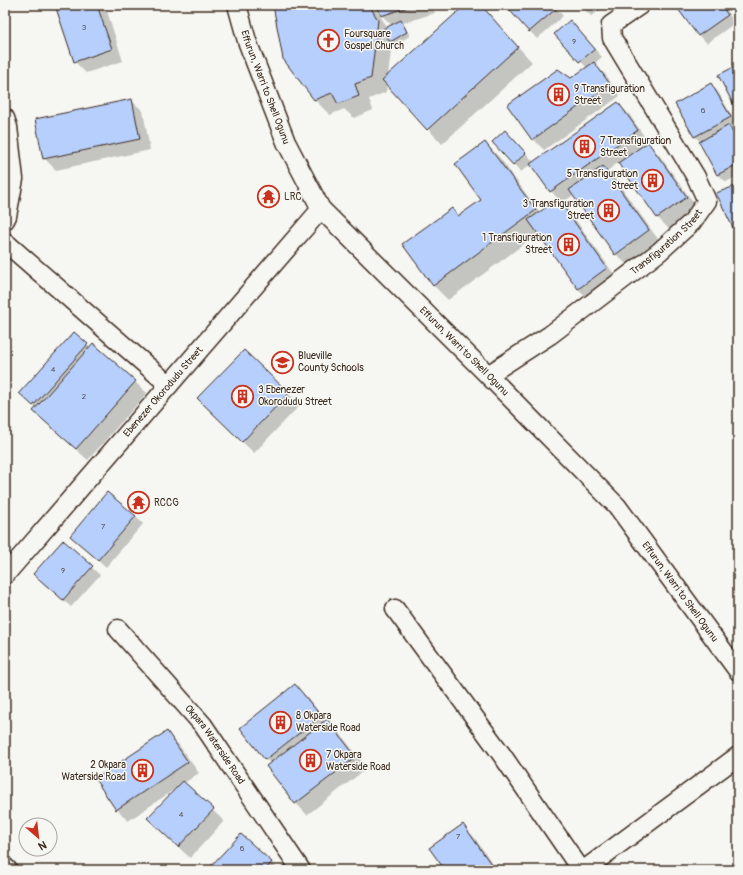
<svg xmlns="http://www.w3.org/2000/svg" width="743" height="875" viewBox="0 0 743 875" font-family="Pangolin,sans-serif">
<rect width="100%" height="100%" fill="#f6f6f2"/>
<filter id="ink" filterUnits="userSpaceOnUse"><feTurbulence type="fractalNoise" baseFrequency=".025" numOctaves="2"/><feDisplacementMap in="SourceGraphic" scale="8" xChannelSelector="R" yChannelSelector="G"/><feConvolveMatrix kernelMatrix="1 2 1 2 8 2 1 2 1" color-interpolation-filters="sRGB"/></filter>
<g filter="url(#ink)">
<path fill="#0003" d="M56,5h49l18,56 -37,12 -11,-11z
M274,5h99l15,23 4,-2 -10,-11 -3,-10h53l3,8 -32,10 7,13 -16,9 -2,-3 -4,34 79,-71h13l52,57 -90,82 -55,-60 -1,8 -17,7 4,11 -19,8 -10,-9 -14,6 -15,-15 -31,-41z
M506,5h48l9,11 -26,23z
M580,5h29l-18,11z
M677,5h45l13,18 -28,20 -8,-7z
M577,29l25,28 -8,7 11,10 15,22 -76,54 -11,-11 38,-60 16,-11 -32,-34z
M710,84l8,8 19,33 -7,4 8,9v38l-12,6 -8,-7 -18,-34 -5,-4 -19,-32z
M131,100l12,11 7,39 -94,20 -12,-12z
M617,103l12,11 19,28 -1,1 12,12 39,54 -29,20 -11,-11 -39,-56 -12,9 8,8 45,63 -33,23 -11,-11 -42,-59 -13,8 9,9 48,68 -28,20 -12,-11 -39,-56 -91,67 -15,-15 19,-76 8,7 22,-16 3,-57 15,15 40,55 19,-13 -8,-9 -20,-27 -10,8 -28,-30 20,-3 21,23z
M93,344l54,49 -59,67 -43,-38 -11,-11 2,-3 -8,-7 59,-56 3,3z
M244,351l56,54 -46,48 -45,-43z
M135,516l8,8 -37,43 -35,-31z
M63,542l37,33 -29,32 -29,-25z
M295,686l12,11 19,24 1,-1 11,11 29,37 -60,47 -11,-12 -29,-36 4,-3 -5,-5z
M167,732l11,12 21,29 -15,10 40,38 -34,37 -30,-28 15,-41 -47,32 -11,-12 -20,-29z
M462,825l12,12 23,33h-51z
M241,835l31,28 6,7h-70z"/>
<path fill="#b7cffd" stroke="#3b2a1e" d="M55,5h42l15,44 -38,13z
M273,5h96l9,15 -7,58 -16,6 4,12 -21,8 -6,-11 -18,7 -31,-41z
M377,5h37l-33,11z
M465,5h16l37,42 -91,83 -45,-50z
M505,5h49l3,3 -28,24z
M675,5h46l7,10 -30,21z
M401,20l6,12 -17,10 -7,-13z
M570,20l25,29 -16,13 -25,-28z
M594,62l16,22 -78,56 -25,-35 51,-36 13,9z
M738,65v48l-20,-38z
M711,83l20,34 -37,20 -19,-33z
M132,99l8,40 -97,20 -8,-40z
M618,102l20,28 -88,62 -20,-28z
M729,125l9,18v21l-21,11 -18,-33z
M505,130l21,23 -13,12 -21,-23z
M485,142l51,68 -103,76 -31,-42 50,-36 6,8 23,-16 -26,-36z
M648,142l39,55 -30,21 -39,-55z
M603,166l46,64 -34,25 -46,-65z
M738,185v43l-4,2 -18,-37z
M558,199l49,69 -29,21 -50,-69z
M74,332l14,12 -55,62 -14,-13z
M93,343l43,38 -60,68 -43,-38z
M244,350l45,43 -47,49 -45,-44z
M107,492l29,24 -38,44 -28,-24z
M63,540l30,26 -30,34 -30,-26z
M295,684l26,32 -56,44 -25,-32z
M327,719l29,38 -61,47 -29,-38z
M167,731l21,31 -72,48 -21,-31z
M183,781l31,28 -36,38 -31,-29z
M463,824l32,46h-50l-16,-22z
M241,834l31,28 -7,8h-58z"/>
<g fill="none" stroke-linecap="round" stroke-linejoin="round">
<defs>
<g id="street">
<path id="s1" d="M237,5l10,36 39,101 35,67 167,166 129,131 121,165"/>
<path d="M5,118l3,9 6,52 -7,37 -2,4"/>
<path d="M5,242l164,143"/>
<path id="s2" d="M488,375l62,-40 109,-83 33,-30 15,-21 -11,-24 -84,-139 -1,-13 29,-20"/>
<path id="s3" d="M5,575l316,-366"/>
<path d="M395,609l107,146 79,115"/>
<path id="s4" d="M118,629l85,96 98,145"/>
<path d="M5,867l3,3"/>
<path d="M584,870l154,-114"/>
</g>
</defs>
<use href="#street" stroke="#3b2a1e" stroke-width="21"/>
<use href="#street" stroke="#f6f6f2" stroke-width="18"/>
</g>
</g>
<defs>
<symbol id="church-ring" viewBox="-11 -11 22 22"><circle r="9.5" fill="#f6f6f2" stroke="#c8321e" stroke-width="1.5"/><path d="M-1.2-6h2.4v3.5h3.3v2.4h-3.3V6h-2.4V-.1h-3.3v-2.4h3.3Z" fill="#c8321e"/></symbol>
<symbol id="building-ring" viewBox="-11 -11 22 22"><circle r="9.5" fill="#f6f6f2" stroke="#c8321e" stroke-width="1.5"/><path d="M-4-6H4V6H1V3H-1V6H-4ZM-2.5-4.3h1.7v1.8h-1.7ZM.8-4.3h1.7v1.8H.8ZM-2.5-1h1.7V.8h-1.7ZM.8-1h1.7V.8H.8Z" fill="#c8321e"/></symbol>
<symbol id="temple-ring" viewBox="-11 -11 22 22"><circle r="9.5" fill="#f6f6f2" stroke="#c8321e" stroke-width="1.5"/><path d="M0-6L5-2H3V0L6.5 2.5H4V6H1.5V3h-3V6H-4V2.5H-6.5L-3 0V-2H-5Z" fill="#c8321e"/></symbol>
<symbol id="school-ring" viewBox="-11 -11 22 22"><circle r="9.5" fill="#f6f6f2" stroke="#c8321e" stroke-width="1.5"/><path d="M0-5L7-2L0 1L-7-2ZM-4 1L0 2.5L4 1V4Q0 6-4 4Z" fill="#c8321e"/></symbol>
</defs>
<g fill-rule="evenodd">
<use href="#church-ring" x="316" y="28" width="25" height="25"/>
<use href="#building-ring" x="546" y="82" width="25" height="25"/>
<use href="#building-ring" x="572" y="134" width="25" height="25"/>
<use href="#building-ring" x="640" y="168" width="25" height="25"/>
<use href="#temple-ring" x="256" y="184" width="25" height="25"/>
<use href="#building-ring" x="596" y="198" width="25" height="25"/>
<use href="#building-ring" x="556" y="232" width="25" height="25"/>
<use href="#school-ring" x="270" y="350" width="25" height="25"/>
<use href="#building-ring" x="230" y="384" width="25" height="25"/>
<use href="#temple-ring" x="126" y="490" width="25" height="25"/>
<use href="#building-ring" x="268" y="710" width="25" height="25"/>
<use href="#building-ring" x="298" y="748" width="25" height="25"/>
<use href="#building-ring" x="130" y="758" width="25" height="25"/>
</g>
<g text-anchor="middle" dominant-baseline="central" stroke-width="3" stroke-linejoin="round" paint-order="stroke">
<g font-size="8" fill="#5a5356">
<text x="84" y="27">3</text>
<text x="574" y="41">9</text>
<text x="703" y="110">6</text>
<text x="53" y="369">4</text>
<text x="84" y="396">2</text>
<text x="103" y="526">7</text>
<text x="63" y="570">9</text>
<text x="181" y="814">4</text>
<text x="458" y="836">7</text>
<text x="242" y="848">6</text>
</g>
<g font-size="10" fill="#3b2a1e" stroke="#f6f6f2" text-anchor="start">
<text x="344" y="34">Foursquare<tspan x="344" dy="12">Gospel Church</tspan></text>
<text x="574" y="89">9 Transfiguration<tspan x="574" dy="12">Street</tspan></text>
<text x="600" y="141">7 Transfiguration<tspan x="600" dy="12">Street</tspan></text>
<text x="638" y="174" text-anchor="end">5 Transfiguration<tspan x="638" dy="12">Street</tspan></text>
<text x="284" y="197">LRC</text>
<text x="594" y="204" text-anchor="end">3 Transfiguration<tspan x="594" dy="12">Street</tspan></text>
<text x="552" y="238" text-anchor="end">1 Transfiguration<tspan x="552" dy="12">Street</tspan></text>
<text x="298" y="356">Blueville<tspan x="298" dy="12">County Schools</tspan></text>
<text x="258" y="390">3 Ebenezer<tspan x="258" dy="12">Okorodudu Street</tspan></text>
<text x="154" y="503">RCCG</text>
<text x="296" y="716">8 Okpara<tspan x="296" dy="12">Waterside Road</tspan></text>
<text x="326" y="755">7 Okpara<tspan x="326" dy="12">Waterside Road</tspan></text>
<text x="126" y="765" text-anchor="end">2 Okpara<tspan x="126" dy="12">Waterside Road</tspan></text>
</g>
<g font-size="10" fill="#3b2a1e" stroke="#f6f6f2">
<text stroke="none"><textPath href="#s1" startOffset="87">Effurun, Warri to Shell Ogunu</textPath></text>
<text stroke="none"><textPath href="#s2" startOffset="223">Transfiguration Street</textPath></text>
<text stroke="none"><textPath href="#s1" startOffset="423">Effurun, Warri to Shell Ogunu</textPath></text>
<text stroke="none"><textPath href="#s3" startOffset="242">Ebenezer Okorodudu Street</textPath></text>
<text stroke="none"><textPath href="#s1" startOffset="747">Effurun, Warri to Shell Ogunu</textPath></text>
<text stroke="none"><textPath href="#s4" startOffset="151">Okpara Waterside Road</textPath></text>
</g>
</g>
<rect width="743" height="875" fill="none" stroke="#f6f6f2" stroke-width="20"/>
<rect x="10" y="10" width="723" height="855" fill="none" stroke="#3b2a1e" stroke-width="1.5" filter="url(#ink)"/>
<g transform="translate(38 837) rotate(152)"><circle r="19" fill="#f6f6f2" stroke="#aba49d"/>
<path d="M0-3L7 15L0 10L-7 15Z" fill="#c8321e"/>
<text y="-6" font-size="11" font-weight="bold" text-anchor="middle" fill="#3b2a1e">N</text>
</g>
</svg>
